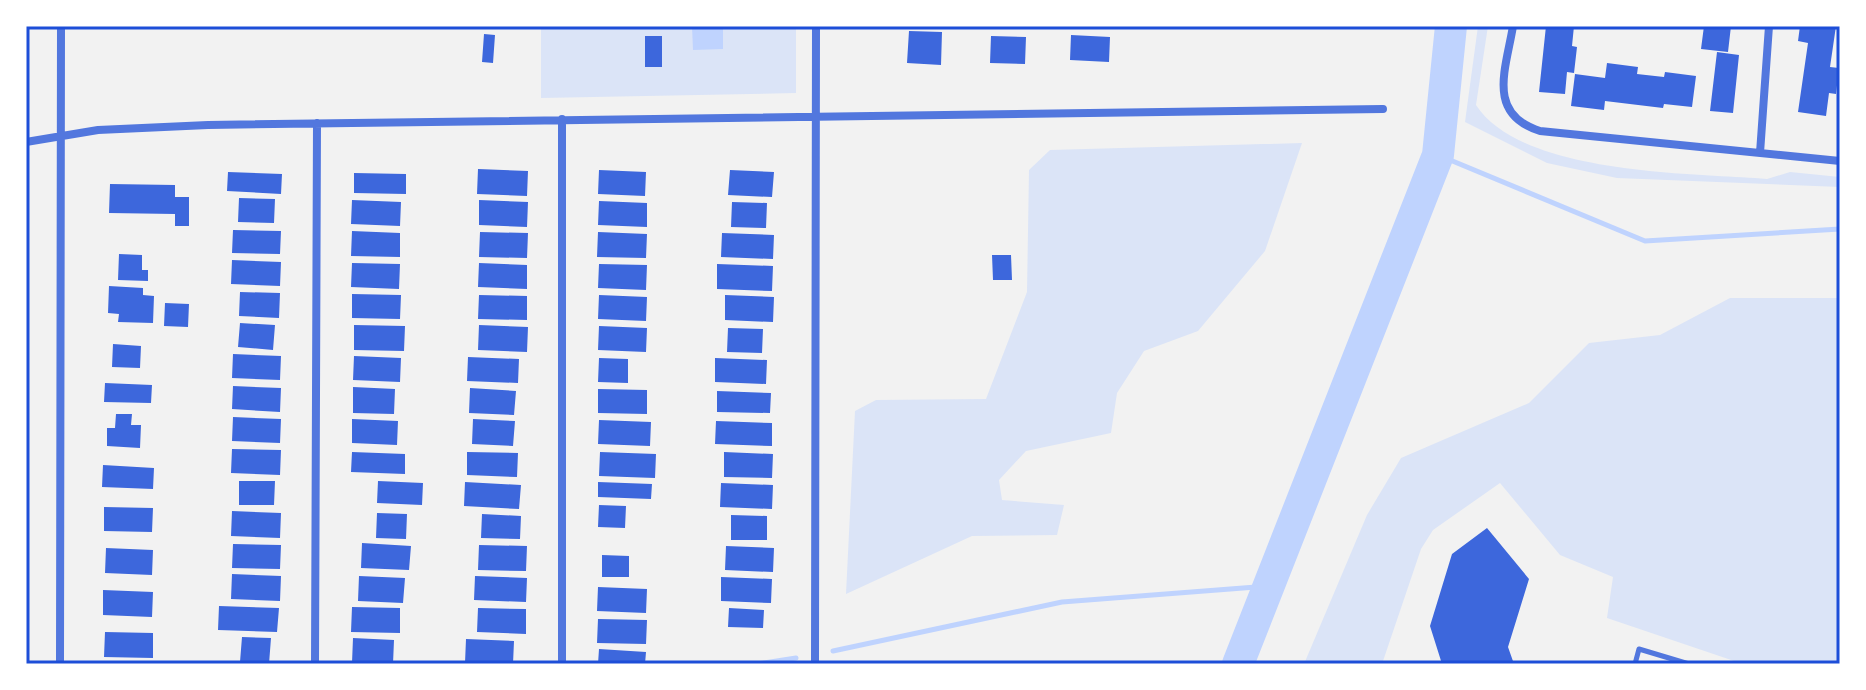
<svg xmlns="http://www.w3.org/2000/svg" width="1866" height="690" viewBox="0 0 1866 690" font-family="'Fira Sans Condensed',sans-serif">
<rect width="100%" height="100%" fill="#f2f2f2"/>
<path fill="#dbe4f7" d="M541,26h255v67l-255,5z
M1478,26h10l-12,79c46,70 214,68 291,74l23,-7 50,5v10l-223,-9 -70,-15 -82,-41z
M1302,143l-37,108 -67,80 -54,20 -27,42 -6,40 -85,18 -27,29 3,20 62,5 -7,30 -85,1 -126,58 9,-183 21,-11 110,-1 41,-107 2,-122 21,-20z
M1730,298h110v366h-97l-136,-46 6,-41 -53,-22 -60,-72 -67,47 -12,19 -39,115h-78l63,-149 34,-57 128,-55 60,-60 71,-8z"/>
<path fill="#bfd3fe" d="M692,26h31v23l-30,1z"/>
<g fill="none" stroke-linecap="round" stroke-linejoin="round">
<path stroke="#bfd3fe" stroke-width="5" d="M1438,155l207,86 195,-12
M833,651l229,-49 207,-16
M757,664l39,-6"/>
<path stroke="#bfd3fe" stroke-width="32" d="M1238,664l200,-509 13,-129"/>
</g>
<path fill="#3d67dc" d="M1546,26h28l-2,20 5,1 -3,26 -7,-1 -2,22 -26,-2z
M1704,26h27l-3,26 -27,-3z
M1800,26h36l-6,41 9,1 -3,26 -7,-1 -3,23 -28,-4 10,-69 -10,-2z
M909,31l33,1 -1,33 -34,-2z
M484,34l11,1 -2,28 -11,-1z
M1071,35l39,2 -1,25 -39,-2z
M645,36h17v31h-17z
M991,36l35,1 -1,27 -35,-1z
M1717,52l22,3 -6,58 -23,-2z
M1607,63l31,4 -1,7 27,3 1,-5 31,4 -4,31 -28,-3 -1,4 -58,-7 -1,9 -33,-4 4,-32 30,4z
M478,169l50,2 -1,25 -50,-2z
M599,170l47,2 -1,24 -47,-2z
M730,170l44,2 -2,25 -44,-2z
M228,172l54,2 -1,20 -54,-3z
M354,173l52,1v20l-52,-1z
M110,184l65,1v12h14v29h-14v-12l-66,-1z
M239,198l36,1 -1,24 -36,-1z
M352,200l49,2 -1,24 -49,-2z
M479,200l49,2 -1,25 -48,-2z
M599,201l48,2v24l-49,-2z
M732,202l35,1 -1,25 -35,-1z
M233,230l48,1 -1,23 -48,-1z
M352,231l48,2v24l-49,-1z
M480,232l48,1 -1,25 -48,-1z
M598,232l49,2 -1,24 -49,-1z
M722,233l52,2 -1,24 -52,-2z
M119,254l23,1v15h6v11l-30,-1z
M992,255h19l1,25h-19z
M232,260l49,2 -1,24 -49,-2z
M352,263l48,1 -1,25 -48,-2z
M479,263l48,2v24l-49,-2z
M599,264l48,1 -1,25 -48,-2z
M717,264l56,2 -1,25 -55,-2z
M109,286l34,2v7l11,1 -1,27 -35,-1 1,-8 -11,-1z
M240,292l40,1 -1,25 -40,-2z
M352,294l49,1 -1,24 -48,-1z
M479,295l48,1v24l-49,-1z
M599,295l48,2 -1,24 -48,-2z
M725,295l49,2 -1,25 -48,-2z
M165,303l24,1 -1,23 -24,-1z
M240,323l35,2 -2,25 -35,-3z
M354,325l51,1 -1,25 -50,-1z
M479,325l49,2 -1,25 -49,-2z
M599,326l48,2 -1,24 -48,-2z
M728,328l35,1 -1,24 -35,-1z
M113,344l28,2 -1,22 -28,-1z
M233,354l48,2 -1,24 -48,-2z
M354,356l47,2 -1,24 -47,-2z
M468,357l51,2 -1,24 -51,-2z
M599,358l29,1v24l-30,-1z
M715,358l52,2 -1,24 -51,-2z
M105,383l47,2 -1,18 -47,-1z
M233,386l48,2 -1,24 -48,-3z
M353,387l42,2 -1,25 -41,-1z
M470,388l46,3 -2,24 -45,-2z
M598,389l49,1v24l-49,-1z
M717,391l54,2 -1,20 -53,-1z
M116,414h16l-1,11h10l-1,23 -33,-2v-18h8z
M233,417l48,2 -1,24 -48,-2z
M352,419l46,2 -1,24 -45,-2z
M473,419l42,2 -2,25 -41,-2z
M599,420l52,2 -1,24 -52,-2z
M716,421l56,2v23l-57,-2z
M232,449l49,1 -1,25 -49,-2z
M352,452l53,2v20l-54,-2z
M467,452l51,1 -1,24 -50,-2z
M600,452l56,2 -1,24 -56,-2z
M724,452l49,2 -1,24 -48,-1z
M103,465l51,3 -1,21 -51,-2z
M239,481h36l-1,24h-35z
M378,481l45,2 -1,22 -45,-2z
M465,482l56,3 -2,24 -55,-3z
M598,482l54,2 -1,15 -53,-2z
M721,483l52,2 -1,24 -52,-2z
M599,505l27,1 -1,22 -27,-1z
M104,507l49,1 -1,24 -48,-1z
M232,511l49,2 -1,25 -49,-2z
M377,513l30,1 -1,25 -30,-1z
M482,514l39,2 -1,23 -39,-1z
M731,515l36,1v24h-36z
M1487,528l42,51 -21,68 6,17h-72l-12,-38 22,-72z
M362,543l49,3 -2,24 -48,-2z
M233,544l48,1 -1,24 -48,-1z
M479,545l48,1 -1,25 -48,-1z
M726,546l48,2 -1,24 -48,-2z
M106,548l47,2 -1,25 -47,-2z
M602,555l27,1v21h-27z
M232,574l49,2 -1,25 -49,-2z
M359,576l46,2 -2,25 -45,-2z
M475,576l52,2 -1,24 -52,-2z
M721,577l51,2 -1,24 -50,-2z
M598,587l49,2 -1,24 -49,-2z
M103,590l50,2 -1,25 -49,-2z
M219,606l60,2 -2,24 -59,-2z
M352,607l48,1v25l-49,-1z
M478,608l48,1v25l-49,-2z
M729,608l35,2 -1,18 -35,-1z
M598,619l49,1 -1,24 -49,-1z
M105,632l48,1v25l-49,-1z
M242,637l29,1 -2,26 -29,-2z
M353,638l41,2 -1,24 -41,-1z
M466,639l48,2 -1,23 -48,-1z
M599,649l47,3 -1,12h-47z"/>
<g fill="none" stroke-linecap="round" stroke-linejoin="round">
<path stroke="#5277de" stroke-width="5" d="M1635,664l4,-15 50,15"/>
<path stroke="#5277de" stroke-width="8" d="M1513,26c-7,43 -27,88 27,105l300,30
M26,142l72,-12 110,-5 1175,-16
M1760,153l9,-127
M60,664l1,-638
M315,664l2,-541
M562,664v-545
M815,664l1,-638"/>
</g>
<rect width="1866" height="690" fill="none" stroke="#ffffff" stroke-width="56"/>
<rect x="28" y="28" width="1810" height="634" fill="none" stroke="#1d4ed8" stroke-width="3"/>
</svg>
